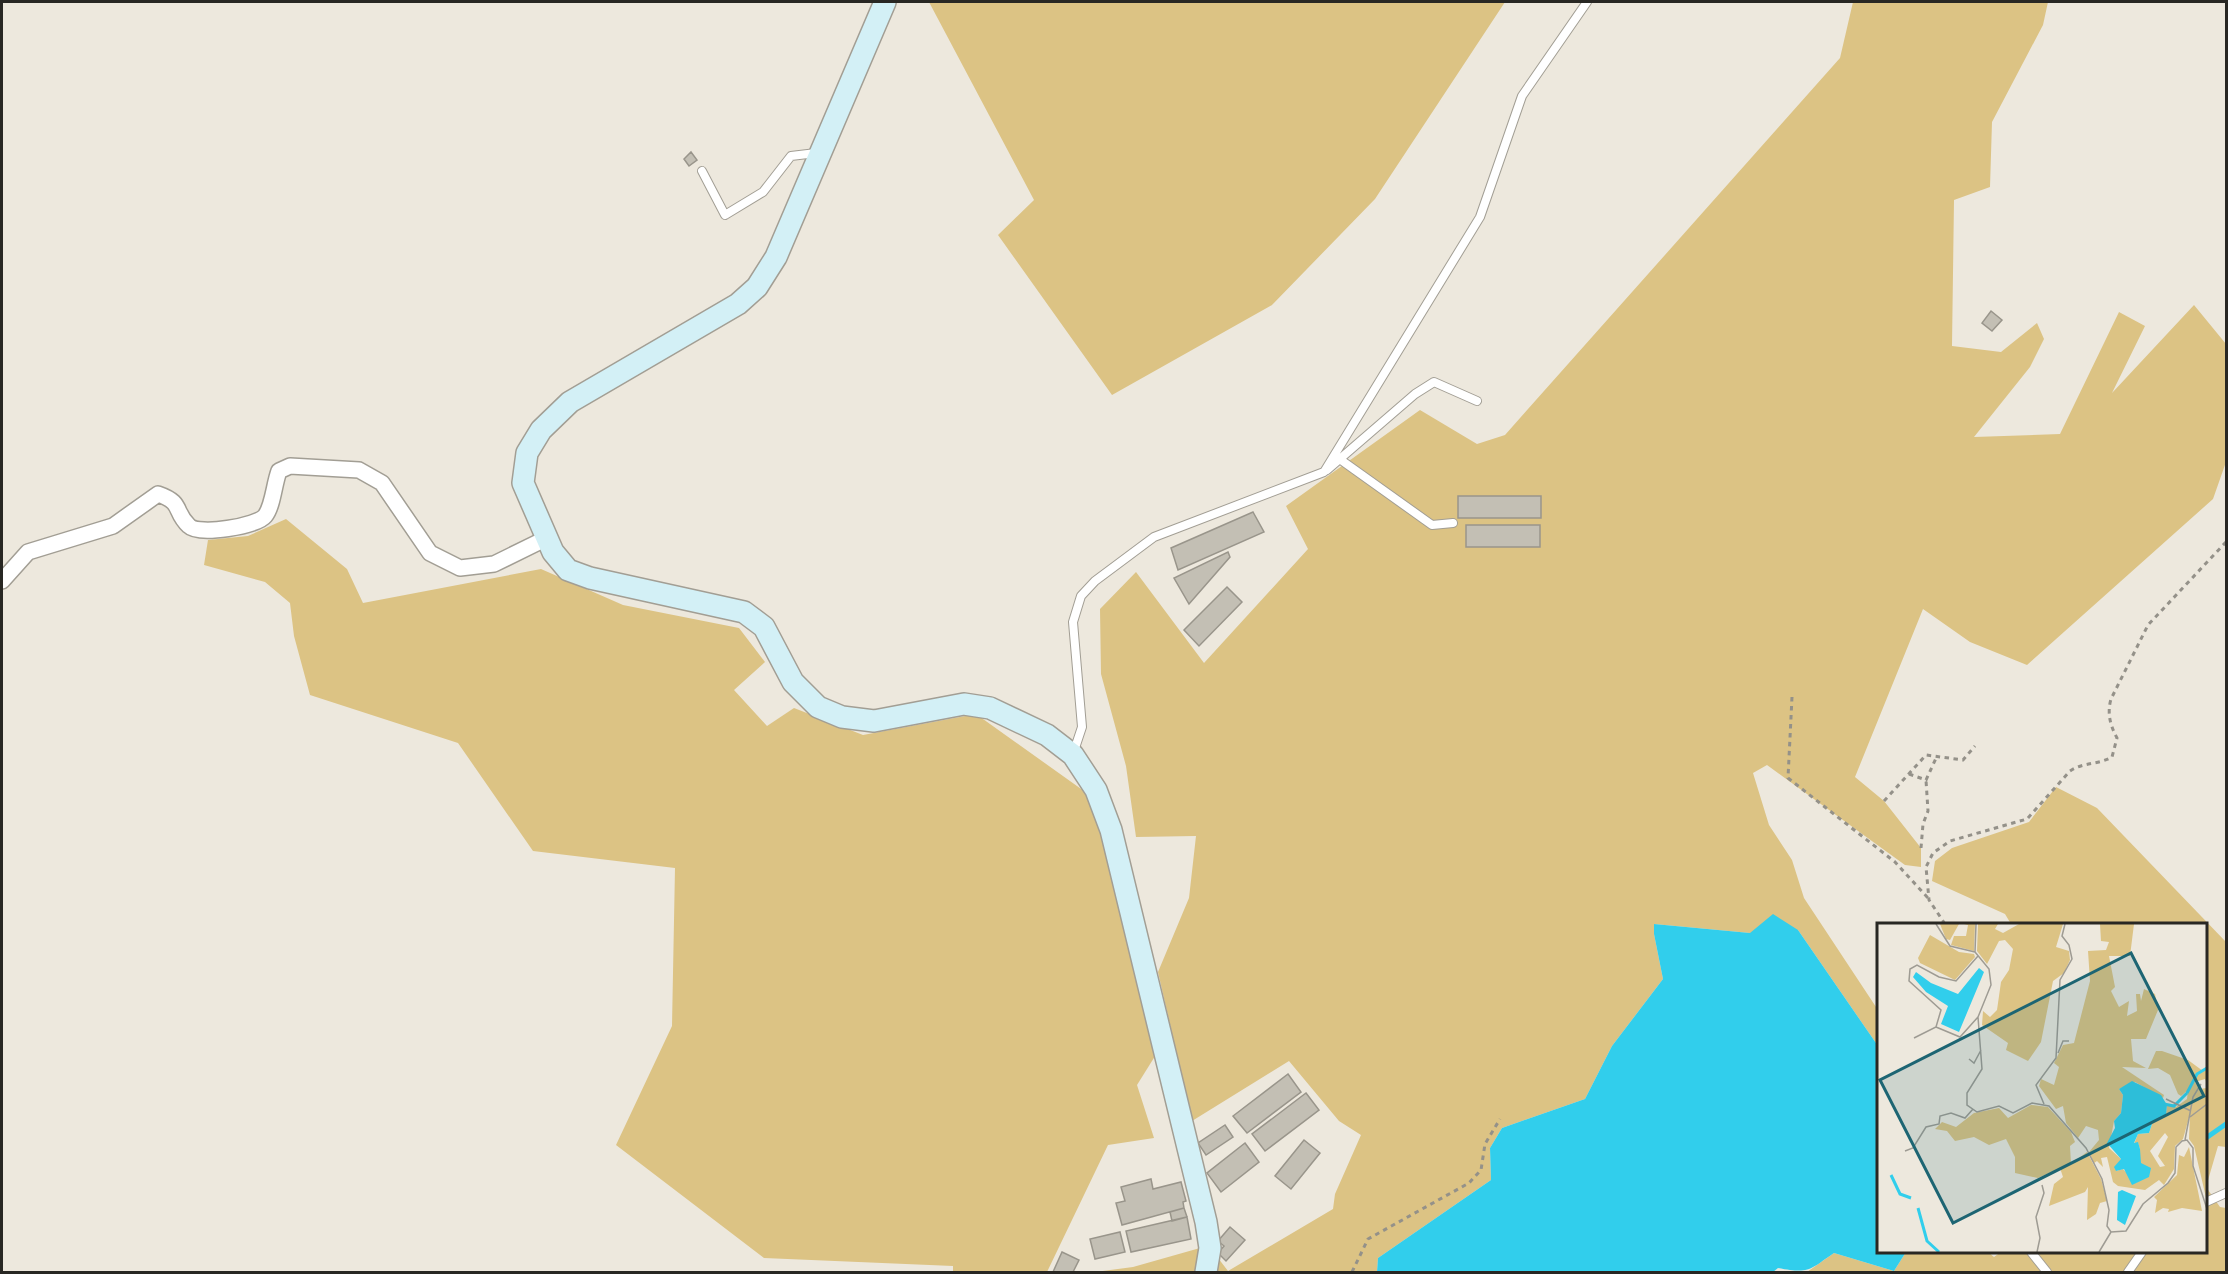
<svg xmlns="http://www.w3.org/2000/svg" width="2228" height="1274" viewBox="0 0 2228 1274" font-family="'Noto Serif',serif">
<rect width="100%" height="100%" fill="#ede8dd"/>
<path fill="#dcc384" d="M929,2h576l-130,197 -103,106 -160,90 -114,-160 36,-35z
M1853,2h195l-5,23 -51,97 -2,65 -36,13 -2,146 49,6 36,-29 7,16 -14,28 -56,70 86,-3 59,-122 26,14 -33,67 82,-88 32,39v118l-13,37 -186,166 -57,-23 -47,-33 -68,168 29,24 37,47v19l-16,-2 -138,-100 -14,8 16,52 23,35 12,38 74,112v36l-80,-116 -48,3 -96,-9v10l9,45 -51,67 -27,53 -83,29 -12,20 1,32 -113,78 -1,14h-164l2,-18 13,17 105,-62 2,-15 26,-59 -22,-14 -50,-60 -97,60 -34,-149 31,-74 7,-62 -60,1 -10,-71 -25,-92 -1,-65 36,-37 68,91 104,-114 -22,-43 134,-96 57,34 28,-9 335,-377z
M286,519l61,50 16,34 178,-34 82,36 116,23 26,34 -31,28 33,36 27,-18 69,27 113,-21 115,82 53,193 13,64 -20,32 17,53 -46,7 -61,127h-94v-6l-189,-8 -148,-113 56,-119 3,-158 -142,-17 -75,-108 -148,-48 -16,-59 -4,-33 -25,-21 -61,-17 4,-25 40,-4z
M2056,787l41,21 129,134v205l-8,-1 -12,41 14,20 6,1v64h-419l27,-19 60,18 12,-19h82l6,5 7,-5h205v-328h-195l-6,-10 -73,-33 3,-20 17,-13 77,-26z
M1200,1248l-1,24h-104l38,-5z"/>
<path fill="#31ceec" d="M1773,914l25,16 80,116v206h28l-12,19 -60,-18c-25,17 -24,21 -56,15l-5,4h-396l1,-14 113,-78 -1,-32 12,-20 83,-29 27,-53 51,-67 -9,-45v-10l96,9z"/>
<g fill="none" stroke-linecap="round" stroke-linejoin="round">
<path stroke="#31ceec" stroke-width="5" d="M2206,1138l20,-14"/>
</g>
<path fill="#c3bfb4" stroke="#99958b" stroke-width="1.5" d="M691,152l6,8 -8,6 -5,-7z
M1991,311l11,9 -10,11 -10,-8z
M1458,496h83v22h-83z
M1253,512l11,20 -86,38 -7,-22z
M1466,525h74v22h-74z
M1228,552l2,5 -41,47 -15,-26z
M1227,587l15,15 -43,44 -15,-16z
M1288,1074l13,18 -54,41 -14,-17z
M1306,1093l13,17 -54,41 -13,-17z
M1225,1125l8,12 -27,18 -8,-12z
M1304,1140l16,13 -29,36 -16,-13z
M1245,1143l14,19 -38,30 -14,-19z
M1151,1179l2,10 28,-7 5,19 -3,1 1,6 -62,17 -6,-22 9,-2 -4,-14z
M1184,1208l3,9 -15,4 -2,-9z
M1187,1217l4,22 -60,13 -5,-21z
M1230,1227l15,13 -19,21 -8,-8 6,-7 -6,-5z
M1120,1232l5,20 -30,7 -5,-20z
M1062,1252l17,8 -6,12h-20z"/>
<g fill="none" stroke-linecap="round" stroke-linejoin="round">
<defs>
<path id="lane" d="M702,171l23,44 38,-23 28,-36 25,-3
M1341,460l91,65 21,-2
M1327,470l88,-76 19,-12 43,19
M1073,754l9,-27 -9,-105 8,-26 14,-15 59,-44 170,-65 156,-255 42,-121 65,-94
M2206,1202l20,-9
M2031,1252l16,20
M2128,1272l14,-20"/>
<path id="street" d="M2,581l26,-29 85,-26 45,-32c26,9 15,17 31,32 10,10 68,0 76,-10 8,-10 9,-32 14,-45l11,-5 69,4 23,13 48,70 30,15 34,-4 53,-26"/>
<path id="secondary" d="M885,2l-109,255 -19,30 -19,17 -168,98 -29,28 -14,23 -4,30 30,69 15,18 22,8 154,34 20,15 29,55 25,25 24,10 32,4 90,-17 26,4 57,27 26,20 23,35 15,40 95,392 4,26 -4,24"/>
</defs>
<use href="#lane" stroke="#a29e94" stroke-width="10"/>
<use href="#street" stroke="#a29e94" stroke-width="18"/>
<use href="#secondary" stroke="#a29e94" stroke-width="24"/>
<path stroke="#949189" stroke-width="3" stroke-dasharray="4.5 4.5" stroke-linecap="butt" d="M1792,697l-4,81 107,84 33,36
M1909,774l17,6 11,-24
M1884,801l42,-46 37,5 12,-14
M1921,848l2,-24 5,-13 -2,-31
M1945,924l-16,-24 -3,-33 7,-14 17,-12 77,-22 43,-48c13,-9 28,-6 42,-14l5,-19c-7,-13 -10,-25 -6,-39l37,-74 78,-83
M1352,1272l16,-33 101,-56 12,-13 4,-26 15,-25"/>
<use href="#lane" stroke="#fff" stroke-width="8"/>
<use href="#street" stroke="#fff" stroke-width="15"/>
<use href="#secondary" stroke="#d3f0f6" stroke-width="21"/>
</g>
<g transform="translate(1877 923)">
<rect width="330" height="330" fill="#ede8dd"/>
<path d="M63,1h19l-9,16 -4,-1zM87,1h11l-1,27 -23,-6 3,-9h12l2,-11zM101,1h20l-3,5 8,4 16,-9h44l-7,23 13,4 1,9 -6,13 -11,8 -12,61 -13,19 -22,-11 2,-7 -26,-18 1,-14 7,6 7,-7 4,-28 8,-12 4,-21 -8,-9 -6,1 -12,23 -10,-13zM223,1h34l-4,32h-21l6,31 -4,4 8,16 10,-6 -2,15 10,-5 -1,-17h4l1,7 3,-12 11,5 3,16 -12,29h-15l2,22 13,7 -24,-1 42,28 -1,3 -28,-16 -16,7 4,6 -2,18 -7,8 -5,27 12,11 -5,12 7,-2 13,14 4,-5v-29l-2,-6 -4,1 4,-10 11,-1 4,-12 13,-7 1,-9 9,2 11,-8 1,-9 -7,6 -3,-2 -8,-19 -12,-7 -10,1 8,-18h6l26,9 15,11 4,-2v14l-2,-4 -10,3 4,7 8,-1v114l-13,-56 -5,-7 1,-25 -7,25 -8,7 -1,23 -10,16 -5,-5 -14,10 -27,-4 -5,-4 -6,-25 -6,1 2,9 -6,-6 -3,2 -5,-11 10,-12 -1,-10 -12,-4 -8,12 -12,-15 -3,-17 -7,3 -17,-23 2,-7 13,6 5,-18 -5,-4 9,-18 11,-2 16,-62 -2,-30 18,-1 3,-8 -8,-1zM288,210l3,4 -10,19 7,10 -5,1 -10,-16zM53,12l29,17 15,2 1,3 -20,23 -35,-17 -2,-5zM154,182l17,2 23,25 4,10 -5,4 1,18 16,-12 14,27 6,22 -7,2 -4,11 -9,6 1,-33 -3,5 -36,14 5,-22 9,-7 -3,-9 -22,10 -23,-5v-16l-9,-18 -17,6 -15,-8 -19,4 -8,-10 -12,-2 7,-7 14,5 18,-14 25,-5 9,10zM312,224l13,64 -20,-3 -14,4 1,-3 -6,-1 -8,5 2,-13 -3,-3 23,-22 2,-20 5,2z" fill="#dcc384" fill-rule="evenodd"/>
<path d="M102,45l5,4 -25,60 -18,-8 7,-18 -22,-14 -13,-15 3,-5 15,11 27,11zM255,158l29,14 6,10 -1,10 -13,6 -4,12 -11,1 -4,9 4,-1 2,7 1,14 10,5 -2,9 -17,8 -8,-16 -8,2 -2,-4 7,-8 -14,-16 8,-15 -1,-7 7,-8 2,-18 -4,-6zM245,267l14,6 -11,29 -8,-5 1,-28z" fill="#31ceec"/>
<path fill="none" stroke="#31ceec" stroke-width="3" d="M310,170l10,-19 10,-6M287,181l10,2 13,-13M14,252l9,19 11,4M41,285l9,33 12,11"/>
<path fill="none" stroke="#9e9b93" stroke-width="1.5" d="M59,1l14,22 25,6M99,1l-1,28 14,17 2,16 -13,32 4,52 -15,24v12l10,7 22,-6 14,7 19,-10 17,3 37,42 16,31 7,31 -2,16 4,6 15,-1 17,-27 25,-21 7,-10 1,-26 6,-6 5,-1 6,8v18l14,43M59,104l24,10 18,-20M37,115l22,-11 5,-17 -32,-29 1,-12 7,-4 22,12 17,4 22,-25M181,130l5,-12h6M92,136l5,4 7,-13M289,176l25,12M167,181l-8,-19 20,-27 4,-78 12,-21 -3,-14 -7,-9 3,-12M313,194l17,-13M308,217l8,-43 8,-13M28,228l8,-3 13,-21 13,-3 1,-8 11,-3 14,5 8,-9M160,329l3,-14 -4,-21 8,-24 -2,-8M222,329l12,-20"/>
<path fill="#1d6573" fill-opacity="0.15" stroke="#1d6573" stroke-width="3" d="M254,30l73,143 -251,127 -73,-143z"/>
<rect width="330" height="330" fill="none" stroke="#282723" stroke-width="3"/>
</g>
<rect width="2228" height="1274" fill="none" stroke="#282723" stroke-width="6"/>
</svg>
